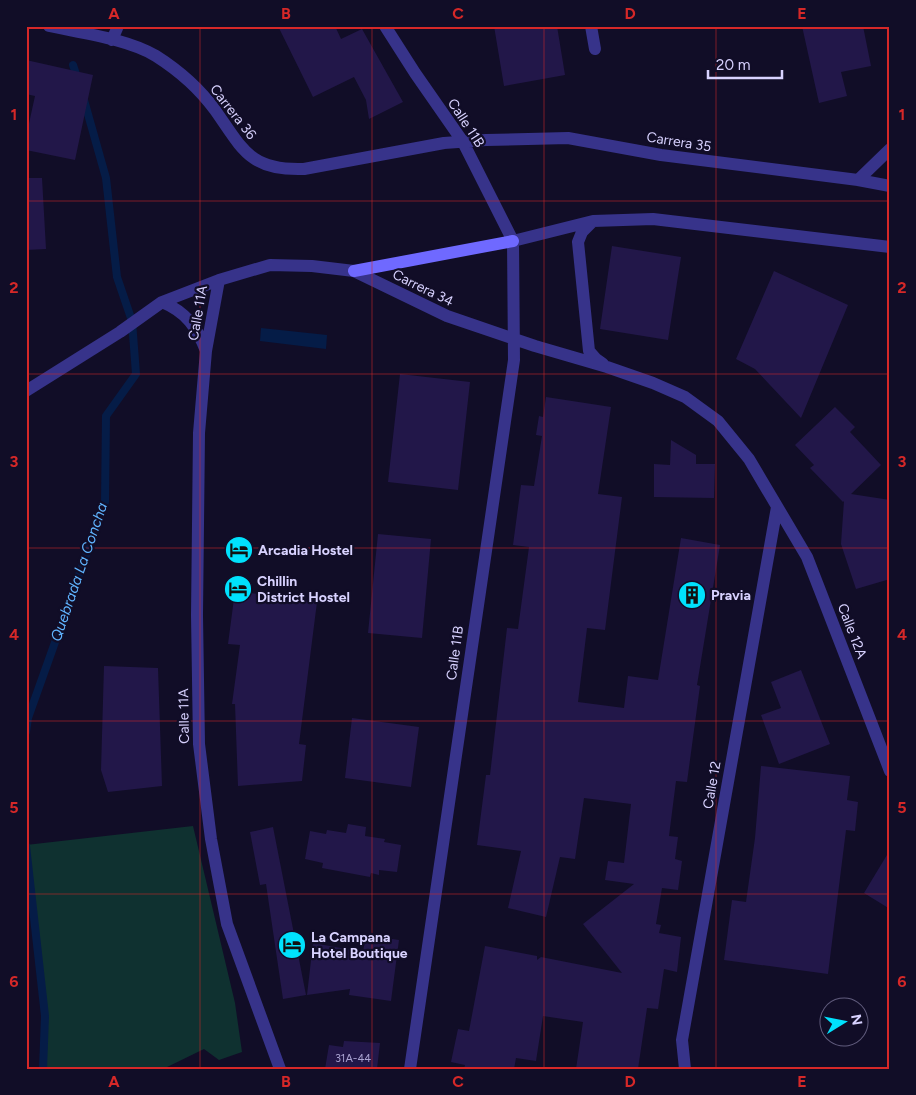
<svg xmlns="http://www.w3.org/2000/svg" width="916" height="1095" viewBox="0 0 916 1095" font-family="Figtree,sans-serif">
<rect width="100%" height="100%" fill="#110d27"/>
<path fill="#0f3130" d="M193,826l42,177 7,49 -23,8 -15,-11 -41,20h-119l1,-53 -19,-171z"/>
<path fill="#051c47" d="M261,328l66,7 -1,14 -66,-8z"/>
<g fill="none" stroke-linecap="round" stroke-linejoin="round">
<path stroke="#051c47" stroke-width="8" d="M73,65l5,15
M26,732l2,-14 77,-216 1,-86 30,-42 -4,-53 -15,-44 -11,-99 -22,-78
M26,846l19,170 -2,53"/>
</g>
<path fill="#221749" d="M278,26h57l6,13 21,-10 41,73 -34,17 -3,-19 -12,-23 -41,20z
M494,26h63l8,49 -61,11z
M802,26h61l8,40 -30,6 6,24 -28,7z
M26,60l67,15 -18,85 -49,-10v-13l9,-41 -9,-2z
M26,178h16l4,71 -20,1z
M612,246l69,11 -13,83 -68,-11z
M774,271l74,34 -47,113 -46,-49 -19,-10z
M400,374l70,8 -12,108 -70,-8z
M546,397l65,10 -13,87 24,3 -17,133 -18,-2 -9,74 46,6 4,-32 30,4 23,-142 39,7 -23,140 3,1 -13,96 -11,-1 -7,55 9,1 -3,22 7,2 -4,29 -16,-2 -6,36 5,1 -2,8 22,4 -4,35 -13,-3 -6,40 -11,-1 -9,61h-62l7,-47 -40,-6 -7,45 -20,-3 -2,11h-50l1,-4 -14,-3 7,-33 11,2 16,-85 52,10v4l4,-3 81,16 -39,-49 51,-40 -29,-4 3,-19 16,2 7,-59 -47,-6 -9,61 -15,-2 -14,60 -38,-9 13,-57 -44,-6 9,-70h4l17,-147 11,1 11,-82 -16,-2 8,-60 13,1 8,-50 -6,-1 3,-19 4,1z
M835,407l20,20 -5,5 31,33 -30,29 39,6 -2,34 2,45 -34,10 -15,-45 3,-43 -1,1 -33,-34 4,-3 -19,-20z
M671,440l25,15v9h19l-1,34 -60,-1v-33l16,1z
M378,534l53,5 -9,99 -54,-5z
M235,591l82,11 -18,142 7,1 -4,36 -64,5 -3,-82h-3l8,-59 -12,-1z
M104,666l54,2 4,118 -54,6 -7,-22z
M801,670l29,74 -51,20 -18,-49 20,-7 -10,-26z
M352,718l67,9 -8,60 -66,-9z
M761,766l89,10 -3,24 11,2 -3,29 -9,-1 -18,144 -104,-14 8,-60 14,2 9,-64z
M348,824l18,3 -1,9 20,3 -1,3 17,3 -4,27 -18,-2v5l-8,-2 -1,4 -48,-9 1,-5 -18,-4 5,-28 16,3 1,-4 19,3z
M273,827l33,168 -23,4 -17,-115 -6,1 -10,-53z
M890,850v59l-26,-16z
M366,935l33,5 -8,61 -42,-6 1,-6 -43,6 6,-52 50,9z
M344,1041l36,2 -3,26h-52l4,-24 14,2z"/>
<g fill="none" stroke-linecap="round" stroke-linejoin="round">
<path stroke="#37338a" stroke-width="12" d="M591,26l4,23"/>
<path stroke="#37338a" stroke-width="12" d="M49,26c32,7 79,13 107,30 22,14 43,32 59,54 27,38 34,61 89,59l140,-26 42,-3 82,-2 93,17 197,25 32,6
M385,26l30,47 48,69 50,99 1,119 -104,709
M112,40l6,-14
M858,180l32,-31
M593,221l-11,11 -4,10 11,109 7,8 7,5
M513,241l80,-20 60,-2 237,28
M219,280l-13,71 -7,82 -2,182 2,129 12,95 16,85 53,145
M162,302c24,10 35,25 44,49
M26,391l94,-59 42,-30 57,-22 51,-15 42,1 42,5 93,45 88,30 72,21 46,16 32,14 33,24 31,38 58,98 83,214
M685,1069l-3,-29 95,-533"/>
<path stroke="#6f69ff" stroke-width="12" d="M354,271l159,-30"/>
</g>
<path fill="none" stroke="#d62828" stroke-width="1" stroke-opacity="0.55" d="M200,26v1043M372,26v1043M544,26v1043M716,26v1043M26,201h864M26,374h864M26,548h864M26,721h864M26,894h864"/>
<defs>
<symbol id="hotel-disc" viewBox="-11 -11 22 22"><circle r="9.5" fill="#00e1fd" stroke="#110d27"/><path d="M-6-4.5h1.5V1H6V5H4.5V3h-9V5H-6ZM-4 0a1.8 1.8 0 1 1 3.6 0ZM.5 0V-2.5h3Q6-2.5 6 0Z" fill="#111"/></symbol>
<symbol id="building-disc" viewBox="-11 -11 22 22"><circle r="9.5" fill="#00e1fd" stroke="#110d27"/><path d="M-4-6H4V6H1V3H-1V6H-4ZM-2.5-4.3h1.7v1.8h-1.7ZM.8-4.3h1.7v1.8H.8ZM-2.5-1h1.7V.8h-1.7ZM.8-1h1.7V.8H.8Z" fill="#111"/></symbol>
</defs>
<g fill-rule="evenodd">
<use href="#hotel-disc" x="223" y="534" width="32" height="32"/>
<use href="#hotel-disc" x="222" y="573" width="32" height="32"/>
<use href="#building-disc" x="676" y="579" width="32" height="32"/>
<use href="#hotel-disc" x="276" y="929" width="32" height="32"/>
</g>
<g text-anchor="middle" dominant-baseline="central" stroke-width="4.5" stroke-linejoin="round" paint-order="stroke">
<g font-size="11" fill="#aaa3d2">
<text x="353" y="1058">31A-44</text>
</g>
<g font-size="14" fill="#d8d2ff" stroke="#110d27">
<text transform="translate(233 112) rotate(52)">Carrera 36</text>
<text transform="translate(466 123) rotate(57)">Calle 11B</text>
<text transform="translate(679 142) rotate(9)">Carrera 35</text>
<text transform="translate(423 288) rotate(26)">Carrera 34</text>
<text transform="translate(198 313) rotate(-80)">Calle 11A</text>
<text transform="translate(852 631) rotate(69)">Calle 12A</text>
<text transform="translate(455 653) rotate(-82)">Calle 11B</text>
<text transform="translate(184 716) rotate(-91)">Calle 11A</text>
<text transform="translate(712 785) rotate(-80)">Calle 12</text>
</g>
<g font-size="14" font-weight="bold" fill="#d8d2ff" stroke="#110d27" text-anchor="start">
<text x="258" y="550">Arcadia Hostel</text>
<text x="257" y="581">Chillin<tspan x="257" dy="16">District Hostel</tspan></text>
<text x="711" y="595">Pravia</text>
<text x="311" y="937">La Campana<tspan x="311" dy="16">Hotel Boutique</tspan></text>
</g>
<g font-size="15" font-style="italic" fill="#60b4ff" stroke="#110d27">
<text transform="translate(79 572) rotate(-71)">Quebrada La Concha</text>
</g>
</g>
<rect width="916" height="1095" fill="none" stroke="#110d27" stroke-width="55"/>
<g transform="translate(844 1022) rotate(80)"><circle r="24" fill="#110d27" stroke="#615c7d"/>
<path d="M0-4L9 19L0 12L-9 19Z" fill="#00e1fd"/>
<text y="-8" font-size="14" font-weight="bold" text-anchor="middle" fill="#d8d2ff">N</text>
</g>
<path d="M708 70v8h74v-8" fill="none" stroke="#d8d2ff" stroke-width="2.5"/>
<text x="716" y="70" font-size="15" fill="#d8d2ff" stroke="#110d27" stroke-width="4" paint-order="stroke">20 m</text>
<rect x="28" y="28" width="860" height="1040" fill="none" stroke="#d62828" stroke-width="2"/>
<g font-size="16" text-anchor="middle" font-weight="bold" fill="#d62828">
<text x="114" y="19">A</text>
<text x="286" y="19">B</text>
<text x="458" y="19">C</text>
<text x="630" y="19">D</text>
<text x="802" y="19">E</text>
<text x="14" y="120">1</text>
<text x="902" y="120">1</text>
<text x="14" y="293">2</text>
<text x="902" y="293">2</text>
<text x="14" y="467">3</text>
<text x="902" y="467">3</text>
<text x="14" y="640">4</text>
<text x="902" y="640">4</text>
<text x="14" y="813">5</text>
<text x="902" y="813">5</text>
<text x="14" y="987">6</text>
<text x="902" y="987">6</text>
<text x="114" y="1087">A</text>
<text x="286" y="1087">B</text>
<text x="458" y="1087">C</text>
<text x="630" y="1087">D</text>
<text x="802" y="1087">E</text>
</g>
</svg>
